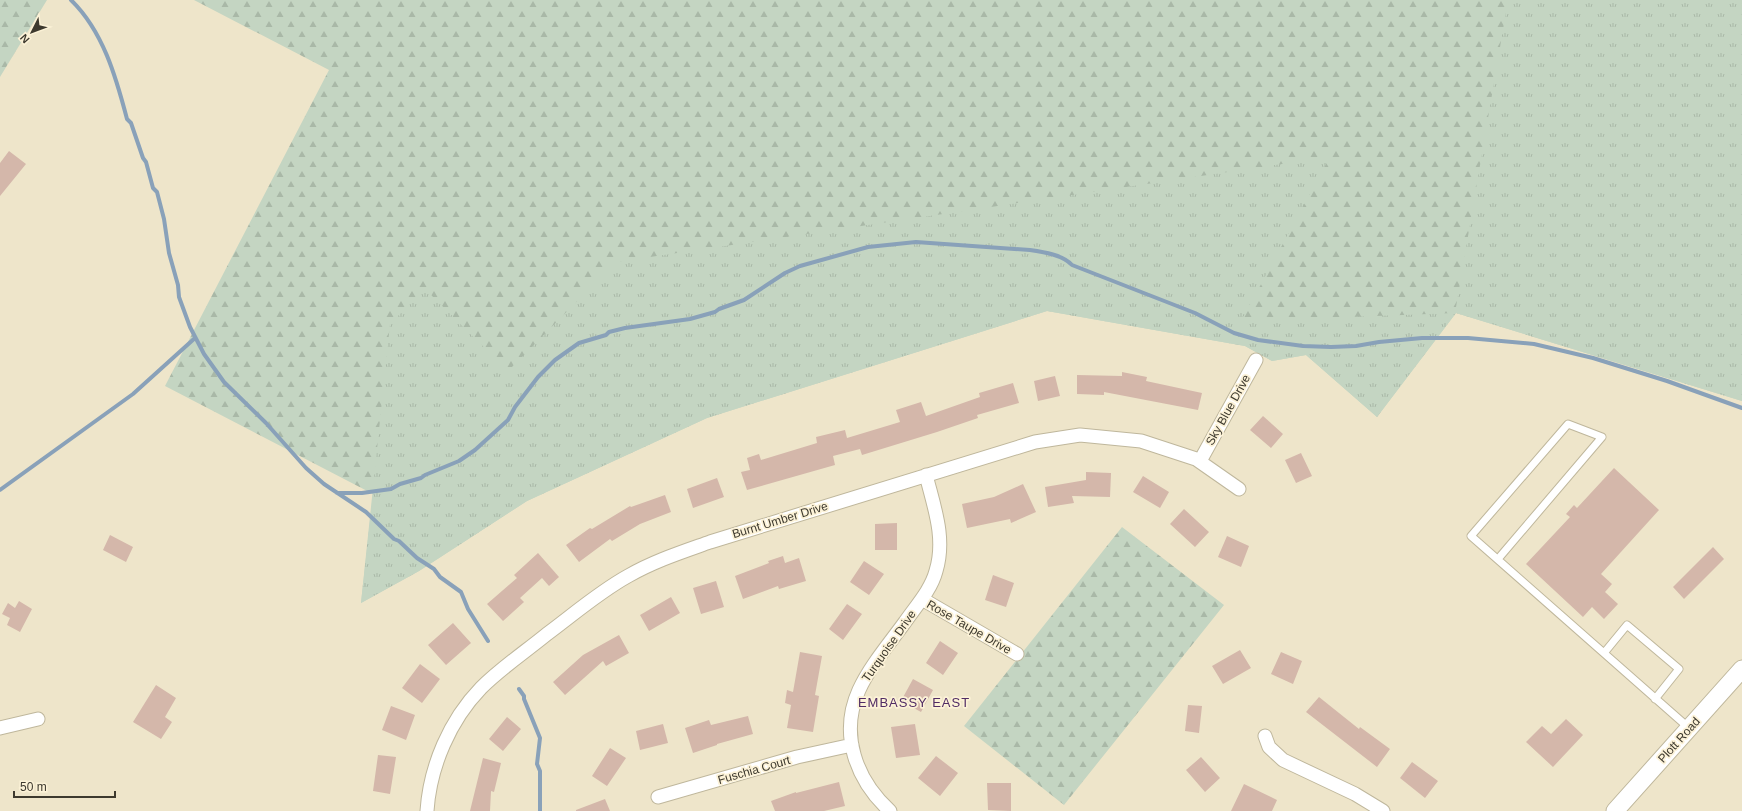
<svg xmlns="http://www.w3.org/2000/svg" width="1742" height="811" viewBox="0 0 1742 811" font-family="Arial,sans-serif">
<defs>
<pattern id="forest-firs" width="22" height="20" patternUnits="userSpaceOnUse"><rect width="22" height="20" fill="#c4d5c2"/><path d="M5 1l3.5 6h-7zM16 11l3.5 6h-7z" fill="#a9b8a7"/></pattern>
<pattern id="park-tufts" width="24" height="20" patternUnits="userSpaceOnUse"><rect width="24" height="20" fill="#c4d5c2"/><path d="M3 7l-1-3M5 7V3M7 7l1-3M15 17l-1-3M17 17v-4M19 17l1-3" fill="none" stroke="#a9b8a7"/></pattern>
</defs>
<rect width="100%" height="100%" fill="#eee5ca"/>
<path fill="url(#forest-firs)" d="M0,0h47l-47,77z
M194,0h1548v401l-286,-88 -79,104 -71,-62 -34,6 -27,-15 -198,-35 -340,107 -180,83 -108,70 -58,32 12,-109 -208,-108 164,-316z
M1122,527l102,78 -160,200 -100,-79z"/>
<path fill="url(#park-tufts)" d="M1508,0h234v401l-286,-88 -79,104 -71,-62 -34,6 -27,-15 -198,-35 -340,107 -180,83 -108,70 -58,32 29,-279 35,-35 83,82 108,-109 714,-105 -89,164 214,-8z"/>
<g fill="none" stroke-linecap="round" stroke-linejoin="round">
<path stroke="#89a1b9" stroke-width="4" d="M71,0c32,31 45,77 56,119l4,4 12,35 3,4 7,26 4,4 7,27 5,34 9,32 1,12 11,30 14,27 20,28 42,41 40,45 18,16 42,28 28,27 5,2 18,17 17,11 6,8 21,15 7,17 20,32
M0,490l133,-96 62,-56
M337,493h25l29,-4 9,-5 21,-6 4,-3 34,-14 16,-11 33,-30 7,-13 23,-30 17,-17 24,-17 27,-8 3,-3 16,-4 65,-9 25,-7 4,-3 25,-9 41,-27 15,-7 68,-19 48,-5 114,8c14,2 33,5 42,15l123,48 39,20 24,7 45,6 28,1 25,-1 23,-4 43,-4h46l66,6 59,14 74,23 75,27
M519,689l5,7v3l16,39 -3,26 3,7v40"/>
</g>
<path fill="#d4b7aa" d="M9,151l17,13 -26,32v-33z
M1122,372l25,5 -1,4 56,12 -4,17 -94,-18v3l-27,-1v-19l45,1z
M1055,376l5,20 -22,5 -4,-20z
M1013,383l6,20 -42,12 1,3 -41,14 -75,23 -2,-6 -27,7 2,9 -88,25 -6,-18 9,-2 -3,-12 12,-4 2,6 56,-17 -1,-6 29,-7 2,8 53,-16 -4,-12 25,-8 5,14 54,-19 -1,-4z
M1263,416l20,18 -12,14 -21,-18z
M1301,453l11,23 -16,7 -11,-23z
M1614,468l45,42 -58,64 11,10 -7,8 13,12 -14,15 -12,-12 -9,10 -57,-53 44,-47 -4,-3 8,-9 3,3z
M1086,472l25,1 -1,24 -38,-1 2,7 -26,4 -3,-20 41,-7z
M1143,476l26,16 -9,16 -27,-16z
M717,478l7,19 -31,11 -6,-19z
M1023,484l13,28 -25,11 -1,-4 -43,9 -5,-24 32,-7z
M665,495l6,17 -31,12 -28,17 -2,-2 -31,23 -13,-17 24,-17 2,1 38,-23 1,1z
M1184,509l25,23 -14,15 -25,-23z
M897,523v27h-22v-26z
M110,535l23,12 -7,15 -23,-12z
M1227,536l22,10 -8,21 -23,-10z
M1713,547l11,12 -40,40 -11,-12z
M538,553l21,24 -10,9 -7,-8 -22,20 4,4 -21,19 -16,-17 30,-26 -3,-3z
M783,556l2,7 14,-5 7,23 -27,8 -1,-3 -35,13 -8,-23 34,-13 -1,-2z
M864,561l20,13 -15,21 -19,-13z
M993,575l21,8 -8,24 -21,-7z
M716,581l8,26 -23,7 -8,-26z
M671,597l9,16 -31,18 -9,-16z
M19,601l13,8 -12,23 -13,-7 3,-7 -8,-4 6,-11 7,5z
M847,604l15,10 -19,26 -14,-11z
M453,623l18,20 -25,22 -18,-20z
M619,635l10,18 -23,13 -3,-5 -38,34 -12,-13 30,-27z
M940,641l18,12 -15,22 -17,-12z
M1240,650l11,18 -28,16 -11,-18z
M800,652l22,4 -7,39 4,1 -6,36 -26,-4 4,-23 -6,-2 2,-13 6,2z
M1281,652l21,9 -9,23 -22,-10z
M420,664l20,15 -18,24 -20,-15z
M913,679l20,11 -12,22 -20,-11z
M156,685l20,13 -11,19 7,5 -11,17 -28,-17z
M1319,697l40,32 1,-2 30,22 -13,18 -71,-55z
M1188,705l14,1 -3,27 -14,-2z
M391,706l24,9 -9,25 -24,-10z
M748,716l5,18 -36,10v1l-24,8 -8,-25 24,-8 2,5z
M507,717l14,12 -18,22 -14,-12z
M1566,719l17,16 -30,32 -27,-25 16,-16 9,8z
M663,724l5,19 -28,7 -4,-19z
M915,724l5,31 -24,3 -5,-31z
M610,748l16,10 -19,28 -15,-10z
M378,755l18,2 -6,37 -17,-3z
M936,756l22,17 -18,23 -22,-18z
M1201,757l19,21 -15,14 -19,-22z
M483,758l18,5 -7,29 -3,-1 -1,20h-20z
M1412,762l26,19 -13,17 -25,-20z
M839,782l6,24 -21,5h-49l-4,-10 25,-9v1z
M987,783h24v28l-23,-1z
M1244,784l33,16 -5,11h-41z
M605,799l5,12h-34v-1z"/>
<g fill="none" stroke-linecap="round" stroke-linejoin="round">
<defs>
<path id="service" d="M1498,559l104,-122 -34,-13 -97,112 218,192
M1604,653l23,-28 52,44 -24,30"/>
<path id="minor" d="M1200,461l56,-101
M922,599l95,55
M0,728l38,-9
M1265,736l4,11 14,13 72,34 28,17
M658,797l139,-40 55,-12
M427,811c3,-45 23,-91 54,-123 20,-20 44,-36 66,-54 27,-20 52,-42 81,-58 26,-15 54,-24 82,-34l325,-100 45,-7 61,6 55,18 43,30
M890,811c-34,-31 -51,-77 -31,-121 11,-24 30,-46 46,-68 11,-16 26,-32 31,-51 10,-33 -2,-64 -10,-96"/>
<path id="tertiary" d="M1615,811l127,-142"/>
</defs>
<use href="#service" stroke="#bfb79c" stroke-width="9"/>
<use href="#minor" stroke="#bfb79c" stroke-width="15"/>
<use href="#tertiary" stroke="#bfb79c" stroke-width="19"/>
<use href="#service" stroke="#fff" stroke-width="7"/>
<use href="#minor" stroke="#fff" stroke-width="13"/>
<use href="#tertiary" stroke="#fff" stroke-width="17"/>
</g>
<g text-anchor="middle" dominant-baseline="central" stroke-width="3.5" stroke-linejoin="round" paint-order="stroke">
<g font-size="12" fill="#3d392e" stroke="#fcf2d7">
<text transform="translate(1228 410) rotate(-61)">Sky Blue Drive</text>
<text transform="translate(780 520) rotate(-17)">Burnt Umber Drive</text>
<text transform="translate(969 627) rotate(30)">Rose Taupe Drive</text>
<text transform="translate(889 646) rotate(-55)">Turquoise Drive</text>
<text transform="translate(1679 740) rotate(-48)">Plott Road</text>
<text transform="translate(754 770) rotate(-16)">Fuschia Court</text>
</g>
<g font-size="13" letter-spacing="1" fill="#502c64" stroke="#fcf2d7">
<text x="914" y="702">EMBASSY EAST</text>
</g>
</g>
<g transform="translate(32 32) rotate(228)" stroke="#fcf2d7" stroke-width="3" paint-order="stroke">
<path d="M0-3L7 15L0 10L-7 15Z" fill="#3d392e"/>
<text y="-6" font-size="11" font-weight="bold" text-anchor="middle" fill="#3d392e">N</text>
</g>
<path d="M14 791v6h101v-6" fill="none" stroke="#3d392e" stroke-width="2"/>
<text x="20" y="791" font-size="12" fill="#3d392e" stroke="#fcf2d7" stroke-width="3" paint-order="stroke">50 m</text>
</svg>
